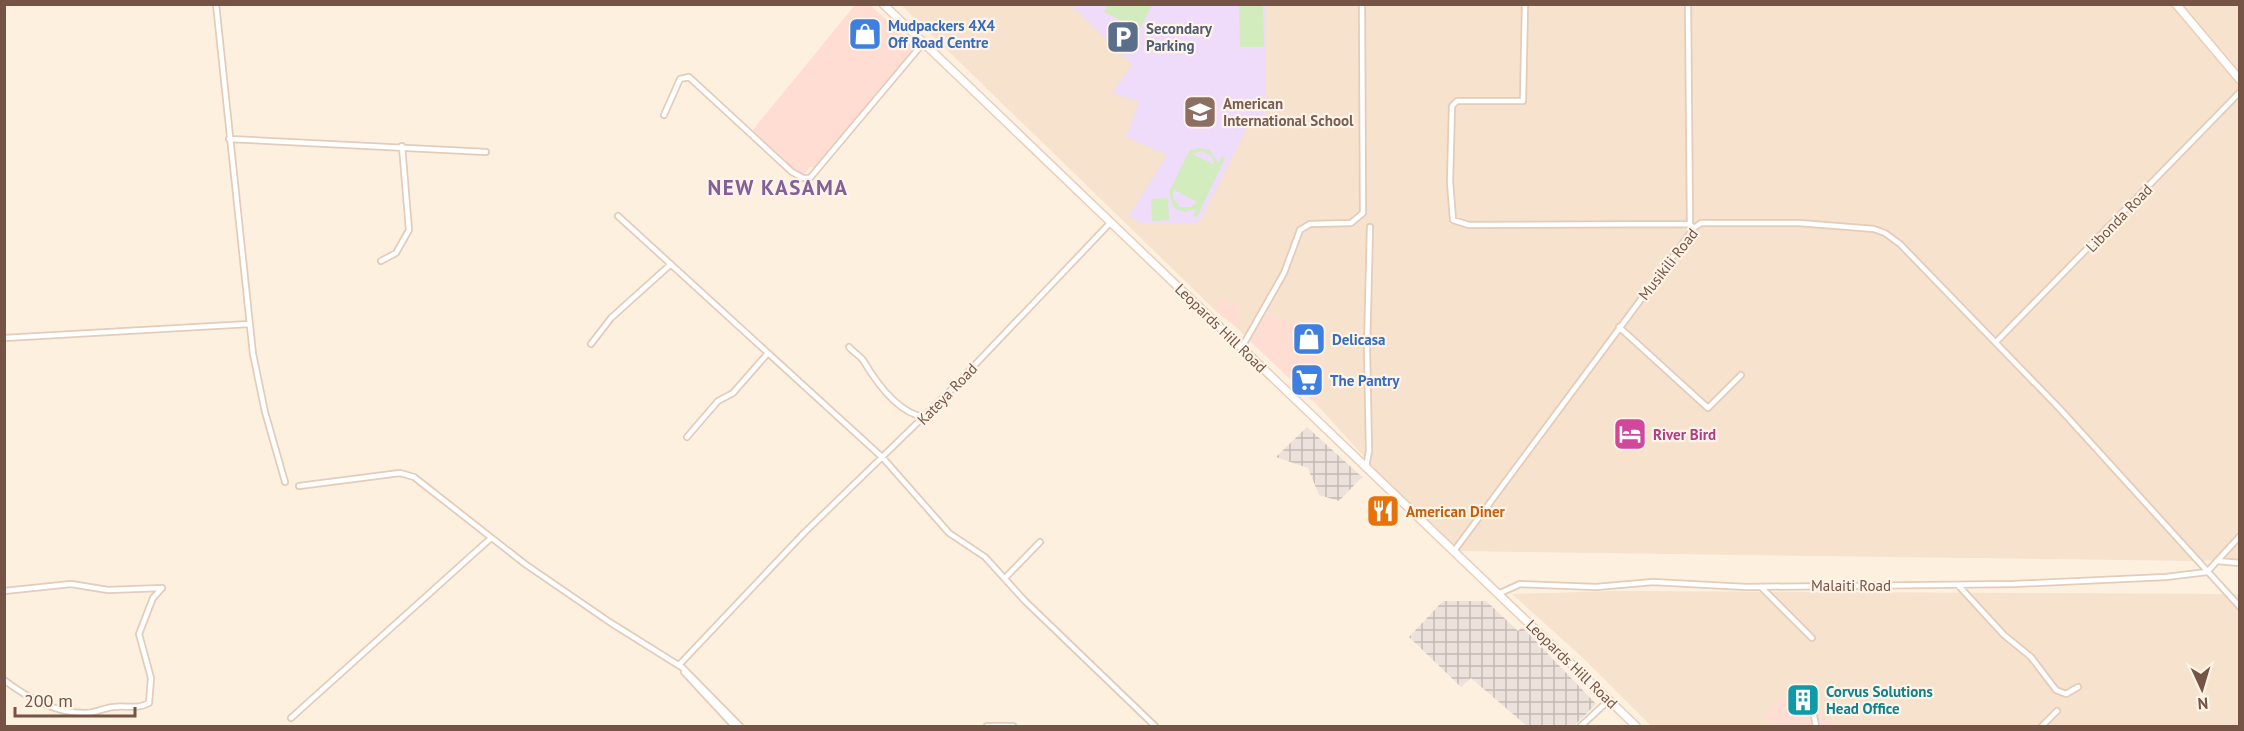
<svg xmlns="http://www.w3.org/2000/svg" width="2244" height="731" viewBox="0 0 2244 731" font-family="'PT Sans',sans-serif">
<defs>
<pattern id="industrial-grid" width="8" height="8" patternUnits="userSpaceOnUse" patternTransform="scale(1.5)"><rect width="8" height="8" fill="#ece2db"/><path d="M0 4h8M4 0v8" fill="none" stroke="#c4bab3"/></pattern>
</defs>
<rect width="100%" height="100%" fill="#fef0df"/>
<path fill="#f6e2cd" d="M901,5h1338v554l-45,2 -740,-10 -88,-84v-8l-47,-52 -1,-72 -52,-22 -17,27 -12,-12 3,-24 -22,3 -2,4z
M1613,591l626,3v132h-588l-69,-69 -70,-63z"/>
<path fill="#ffddd2" d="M855,5h15l46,41 -101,122 -5,-1 -6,7 -9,-2 -43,-41z
M1220,298l21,6 -4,24 -21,-17z
M1266,313l52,22 1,72 -70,-67z
M1795,685l38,41h-61l-8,-10z"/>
<path fill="url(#industrial-grid)" d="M1307,427l55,50 -23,24 -20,-6 -11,-27 -32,-11z
M1443,601h43l32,30 4,-4 74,77 -22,22h-47l-56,-48 -10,9 -52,-50z"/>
<path fill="#eedcfa" d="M1071,5h195l-1,116 -15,1 -50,99 -5,2h-55l-11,-7 38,-61 -41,-18 13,-35 -27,-9 20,-28z"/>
<path fill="#d2ecbd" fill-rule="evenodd" d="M1108,5v-1l44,1 -13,25 -35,-18z
M1239,5h24l1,42h-24z
M1198,148l12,2 8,13 4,-7 3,2 -28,59 -4,-1 3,-7 -11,3 -11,-4 -5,-15 20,-42zM1202,151l10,5 3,9 -23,-11zM1173,191l1,-1 23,12 -6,5h-11l-7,-9z
M1168,198l1,22 -17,1 -1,-22z"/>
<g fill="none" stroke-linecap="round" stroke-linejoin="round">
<defs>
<path id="street" d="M216,4l37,350 12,58 20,70
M1525,4l-2,97h-66l-5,5 -2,76 3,38 16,5 221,-1 4,4
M1688,4l2,220
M664,115l16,-36 9,-2 103,95 11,6h7l114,-136
M229,139l257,13
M618,216l265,242 66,75 36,24 40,44 130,125
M381,261l15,-8 13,-23 -7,-84
M1619,327l89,81 33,-33
M4,338l245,-14
M1996,342l244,-250
M591,344l20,-26 60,-54
M849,347c4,5 10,8 14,13 13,22 35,53 61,57
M1242,347l42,-74 16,-43 10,-6 41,-1 12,-10 -1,-209
M687,437l31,-36 15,-8 35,-40
M1366,467l3,-16 -2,-102 3,-122
M299,486l101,-13 14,4 111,87 86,59 72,45 57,58
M1454,551l240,-323 7,-5h98l75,6 11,4 15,11 160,165 180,198
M2217,561l23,2
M2207,572l33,-36
M1005,578l35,-36
M1958,585l46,50 27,22 25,33 10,4 12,-7
M1761,587l51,51
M4,591l67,-7 37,6 54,-2
M1498,594l22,-10 76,3 57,-5 93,5 268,-3 152,-7 41,-5
M679,665l125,-132 145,-141 162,-170
M684,672l50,54
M4,680c22,17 53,34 82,33 9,0 18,-5 27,-6 14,-2 23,3 36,-4l2,-25 -12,-44 14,-36 9,-10
M1814,716l2,10
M291,718l200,-180
M987,726h26
M1581,726l28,-26
M2042,726l15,-15"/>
<path id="secondary" d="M883,4l753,722
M2176,4l64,76"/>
</defs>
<use href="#street" stroke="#e3ccba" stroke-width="8"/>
<use href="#secondary" stroke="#eaceba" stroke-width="10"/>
<use href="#street" stroke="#fff" stroke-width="4.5"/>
<use href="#secondary" stroke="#fff" stroke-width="7"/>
</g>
<defs>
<symbol id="shop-square" viewBox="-11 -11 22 22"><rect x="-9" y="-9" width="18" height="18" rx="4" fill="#3f7fe0" stroke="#fff4e7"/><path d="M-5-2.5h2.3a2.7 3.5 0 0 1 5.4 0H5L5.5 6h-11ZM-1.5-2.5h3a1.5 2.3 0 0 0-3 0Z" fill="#fff"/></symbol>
<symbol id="parking-square" viewBox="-11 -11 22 22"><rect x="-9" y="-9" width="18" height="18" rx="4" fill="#5c6f8a" stroke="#fff4e7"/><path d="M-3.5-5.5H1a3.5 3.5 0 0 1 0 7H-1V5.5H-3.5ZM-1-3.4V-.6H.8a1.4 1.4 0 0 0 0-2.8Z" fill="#fff"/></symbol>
<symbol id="school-square" viewBox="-11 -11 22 22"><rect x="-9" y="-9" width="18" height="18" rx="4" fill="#8d6e63" stroke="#fff4e7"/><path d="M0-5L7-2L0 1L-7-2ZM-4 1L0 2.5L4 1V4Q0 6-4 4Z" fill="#fff"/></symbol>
<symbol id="supermarket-square" viewBox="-11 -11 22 22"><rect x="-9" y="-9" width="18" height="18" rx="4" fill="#3f7fe0" stroke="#fff4e7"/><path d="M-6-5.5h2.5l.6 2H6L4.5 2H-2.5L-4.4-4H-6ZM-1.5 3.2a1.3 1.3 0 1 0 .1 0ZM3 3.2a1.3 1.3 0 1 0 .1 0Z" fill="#fff"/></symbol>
<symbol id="hotel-square" viewBox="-11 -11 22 22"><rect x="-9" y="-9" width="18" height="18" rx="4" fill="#d1479c" stroke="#fff4e7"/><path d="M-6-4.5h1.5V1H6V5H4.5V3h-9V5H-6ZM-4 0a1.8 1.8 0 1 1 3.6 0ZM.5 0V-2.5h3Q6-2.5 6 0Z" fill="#fff"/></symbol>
<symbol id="restaurant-square" viewBox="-11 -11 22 22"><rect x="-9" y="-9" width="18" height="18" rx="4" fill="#e8710a" stroke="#fff4e7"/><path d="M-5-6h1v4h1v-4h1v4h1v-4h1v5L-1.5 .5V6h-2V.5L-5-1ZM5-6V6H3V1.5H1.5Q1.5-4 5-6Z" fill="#fff"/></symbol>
<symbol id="building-square" viewBox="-11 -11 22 22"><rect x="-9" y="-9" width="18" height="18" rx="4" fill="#0f9aa8" stroke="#fff4e7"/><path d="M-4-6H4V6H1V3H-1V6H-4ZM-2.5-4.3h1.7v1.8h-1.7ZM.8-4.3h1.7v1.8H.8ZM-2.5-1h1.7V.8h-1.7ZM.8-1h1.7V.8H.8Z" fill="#fff"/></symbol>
</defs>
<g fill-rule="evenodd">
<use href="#shop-square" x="846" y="15" width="38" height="38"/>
<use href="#parking-square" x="1104" y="18" width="38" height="38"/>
<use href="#school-square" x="1181" y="93" width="38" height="38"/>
<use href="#shop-square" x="1290" y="320" width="38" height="38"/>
<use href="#supermarket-square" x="1288" y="361" width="38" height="38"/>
<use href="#hotel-square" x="1611" y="415" width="38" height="38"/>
<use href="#restaurant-square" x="1364" y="492" width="38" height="38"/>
<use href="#building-square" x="1784" y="681" width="38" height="38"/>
</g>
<g text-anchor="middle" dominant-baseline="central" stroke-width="4.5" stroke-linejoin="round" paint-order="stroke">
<g font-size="15" font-weight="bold" fill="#366cbe" stroke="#fff4e7" text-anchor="start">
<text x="888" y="25">Mudpackers 4X4<tspan x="888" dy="17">Off Road Centre</tspan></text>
<text x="1332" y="339">Delicasa</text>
<text x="1330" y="380">The Pantry</text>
</g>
<g font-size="15" font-weight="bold" fill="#4e5e75" stroke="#fff4e7" text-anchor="start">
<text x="1146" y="28">Secondary<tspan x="1146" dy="17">Parking</tspan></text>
</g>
<g font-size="15" font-weight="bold" fill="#785e54" stroke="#fff4e7" text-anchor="start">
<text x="1223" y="103">American<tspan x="1223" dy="17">International School</tspan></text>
</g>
<g font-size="15" fill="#765445" stroke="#fff4e7">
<text transform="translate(2119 218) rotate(-46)">Libonda Road</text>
<text transform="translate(1668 264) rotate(-52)">Musikili Road</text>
<text transform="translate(1221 328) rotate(44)">Leopards Hill Road</text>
<text transform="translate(947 394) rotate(-46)">Kateya Road</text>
<text x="1851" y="585">Malaiti Road</text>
<text transform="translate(1572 664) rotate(44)">Leopards Hill Road</text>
</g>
<g font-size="15" font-weight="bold" fill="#b23c85" stroke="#fff4e7" text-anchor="start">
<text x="1653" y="434">River Bird</text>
</g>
<g font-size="15" font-weight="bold" fill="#c56008" stroke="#fff4e7" text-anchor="start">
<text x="1406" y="511">American Diner</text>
</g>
<g font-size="15" font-weight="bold" fill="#0d838f" stroke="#fff4e7" text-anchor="start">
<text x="1826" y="691">Corvus Solutions<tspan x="1826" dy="17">Head Office</tspan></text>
</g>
<g font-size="21" font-weight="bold" letter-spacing="1.5" fill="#84609a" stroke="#fff4e7">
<text x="778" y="187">NEW KASAMA</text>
</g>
</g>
<rect width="2244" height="731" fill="none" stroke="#765445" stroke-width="12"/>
<g transform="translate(2202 689) rotate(176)" stroke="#fff4e7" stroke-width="4.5" paint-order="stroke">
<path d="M0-4.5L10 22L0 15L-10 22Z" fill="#765445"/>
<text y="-9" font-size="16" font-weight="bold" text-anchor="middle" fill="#765445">N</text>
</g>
<path d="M15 707v9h120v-9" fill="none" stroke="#765445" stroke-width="3"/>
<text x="24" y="707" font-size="18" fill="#765445" stroke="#fff4e7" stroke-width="4.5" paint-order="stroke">200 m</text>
</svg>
